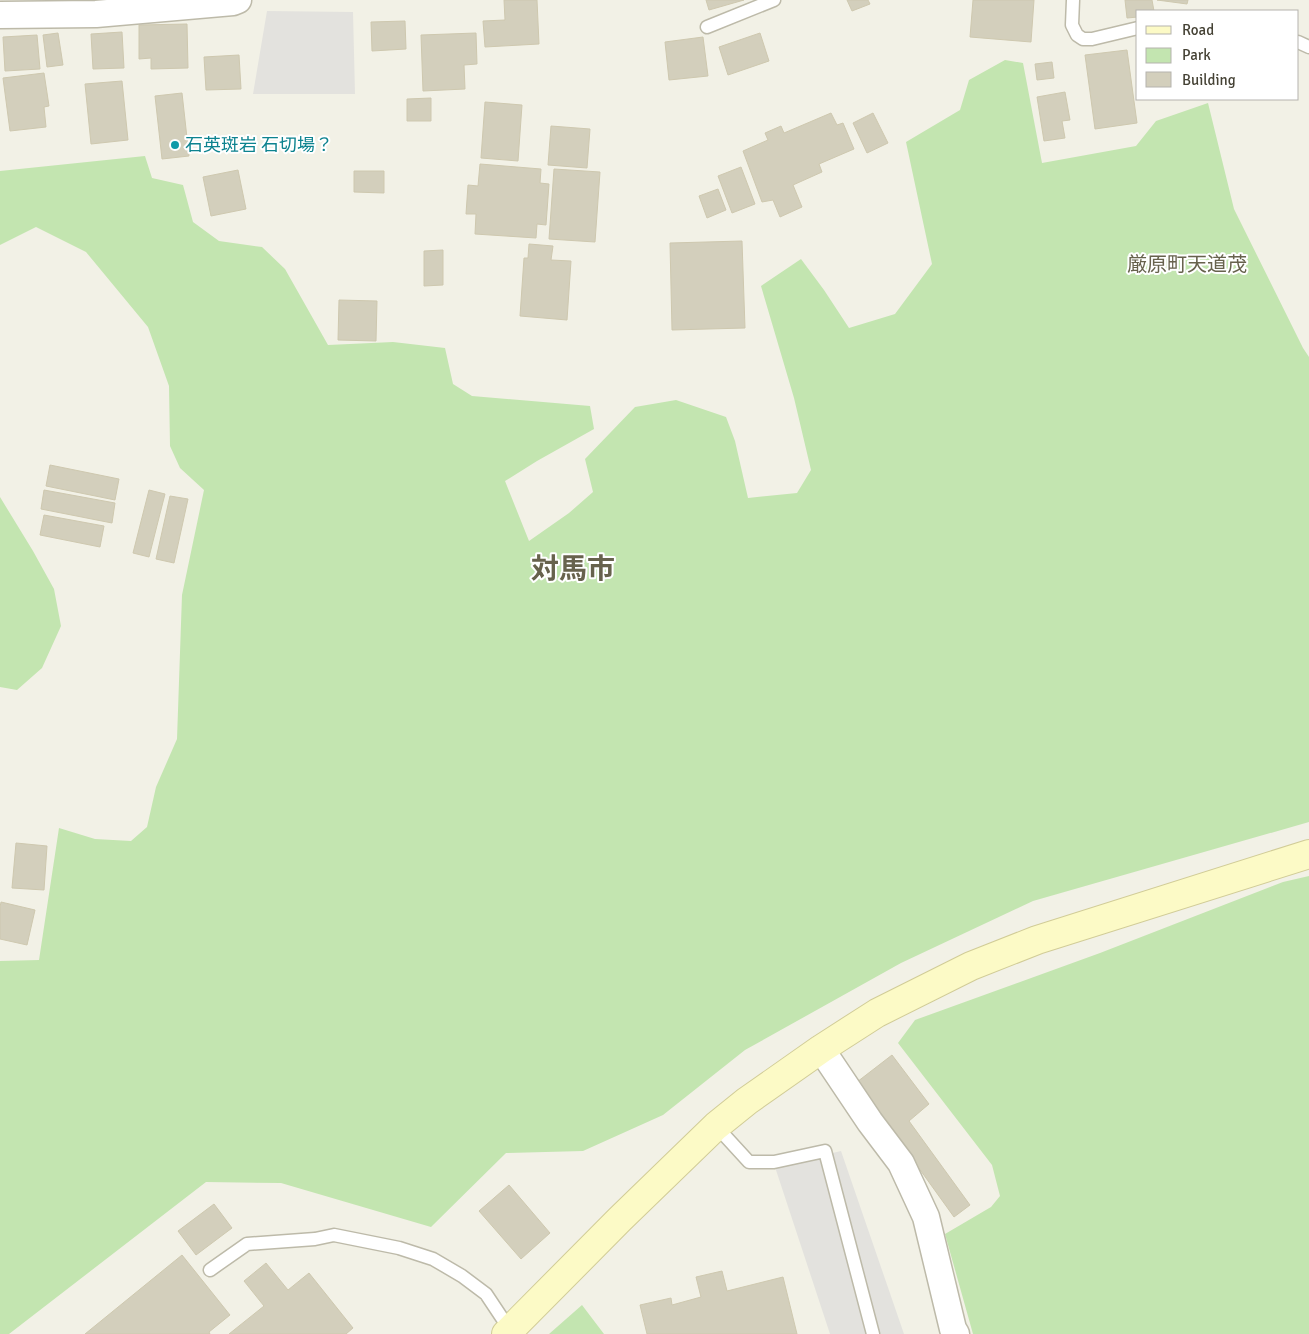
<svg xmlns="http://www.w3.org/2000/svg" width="1309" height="1334" viewBox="0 0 1309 1334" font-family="Signika,'Noto Sans JP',sans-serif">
<rect width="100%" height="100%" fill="#f2f1e6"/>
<path fill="#c3e5b0" d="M1005,60l18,3 19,100 94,-17 20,-25 52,-18 26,106 69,139 6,9v465l-276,79 -132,62 -156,87 -82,65 -80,36 -77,2 -75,74 -150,-44 -75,-1 -197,152h-9v-373l39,-1 20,-132 36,11 36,2 16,-14 9,-40 21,-48 5,-144 22,-105 -24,-22 -10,-22 -1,-60 -21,-59 -62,-75 -50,-25 -36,18v-74l145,-15 7,22 31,7 10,37 26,19 43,6 23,22 43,76 65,-3 52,6 8,36 19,12 118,10 4,23 -57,32 -32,20 24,60 40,-28 24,-21 -8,-33 50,-52 41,-7 50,17 9,24 13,57 49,-5 14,-23 -17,-72 -33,-112 40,-27 23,31 25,38 46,-14 37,-50 -26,-122 54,-32 9,-30z
M0,497l33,54 21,38 7,37 -19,42 -25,22 -17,-3z
M1309,876v458h-336l-28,-100 46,-27 9,-11 -8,-31 -94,-122 17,-23 185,-67 183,-71z
M582,1305l22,29h-55z"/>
<path fill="#e3e2de" d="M267,11l86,1 2,82h-102z
M841,1151l63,183h-74l-55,-167z"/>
<path fill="#d3cfbc" stroke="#cec8af" d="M504,0h33l2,44 -54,3 -2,-26 22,-1z
M706,0h38l-35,10z
M847,0h21l2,4 -18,7z
M973,0h61l-3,42 -61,-5z
M1125,0h27l2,11h-16v6l-11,1z
M1157,0h31l-1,4z
M405,21l1,28 -34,2 -1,-29z
M187,24l1,44 -37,1v-11l-12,1v-34z
M122,32l2,36 -31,1 -2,-35z
M58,33l5,32 -16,2 -4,-32z
M476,33l1,31 -13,1 1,24 -42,2 -2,-56z
M760,33l9,28 -41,14 -9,-28z
M37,35l3,34 -35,2 -2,-34z
M703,37l5,39 -39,4 -4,-38z
M1127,50l10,73 -42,6 -10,-74z
M239,55l2,34 -35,1 -2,-33z
M1052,62l2,16 -17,2 -2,-16z
M44,73l5,33 -5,1 2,20 -36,4 -7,-53z
M122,81l6,59 -37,4 -6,-60z
M1065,92l5,28 -8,1 3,17 -21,3 -7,-44z
M182,93l7,63 -27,3 -7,-63z
M431,98v23h-24v-22z
M485,102l37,3 -4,56 -37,-3z
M831,113l6,12 6,-2 11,26 -35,15 3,8 -29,13 9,22 -22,10 -7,-17 -11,2 -19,-51 25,-11 -3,-7 16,-7 3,7z
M873,113l15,30 -21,10 -14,-30z
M551,126l39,3 -3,39 -39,-3z
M480,164l61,5 -1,14 9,1 -3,41 -9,-1 -1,14 -61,-4 1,-20h-10l2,-29 10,1z
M741,167l14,37 -23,9 -14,-37z
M554,169l46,3 -5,70 -46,-3z
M238,170l8,39 -35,7 -8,-39z
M354,171h30v22l-30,-1z
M718,189l8,21 -19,8 -8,-22z
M742,241l3,87 -73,2 -2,-87z
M529,244l24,2 -2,14 20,1 -4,59 -47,-4 4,-58h4z
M443,250v35l-19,1v-35z
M339,300l38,1 -1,40 -38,-1z
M50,465l69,14 -4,21 -69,-14z
M44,490l71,13 -3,20 -71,-14z
M149,490l16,4 -16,63 -16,-4z
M170,496l18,3 -14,64 -18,-4z
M44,515l60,11 -4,21 -60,-12z
M16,843l31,3 -3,44 -32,-2z
M1,902l34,8 -8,35 -27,-6v-32z
M892,1055l37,49 -20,17 61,84 -16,12 -97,-135z
M509,1185l41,48 -29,26 -42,-48z
M214,1204l18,24 -36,27 -18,-24z
M182,1255l48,60 -21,17 1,2h-125z
M266,1263l22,27 21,-17 44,55 -7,6h-117l35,-28 -20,-25z
M722,1271l5,20 56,-14 14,57h-150l-7,-29 31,-7 1,7 29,-8 -5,-20z"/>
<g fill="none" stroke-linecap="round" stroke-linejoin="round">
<defs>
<path id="lane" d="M1073,0l-1,25 5,10 6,4h9l46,-11
M707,27l67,-27
M1298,42l11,5
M716,1126l33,36h25l51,-11 48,183
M210,1270l37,-26 68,-5 19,-4 65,13 34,11 29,17 24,18 24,36"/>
<path id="street" d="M0,15l96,-1 137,-12 5,-2
M821,1049l49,73 31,41 25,54 27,112 3,5"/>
<path id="secondary" d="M506,1334l114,-115 96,-93 31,-25 74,-52 56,-36 94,-47 66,-26 272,-86"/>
</defs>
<use href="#lane" stroke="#bdbaa9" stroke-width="15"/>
<use href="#street" stroke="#bdbaa9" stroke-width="29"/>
<use href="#secondary" stroke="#d1cc97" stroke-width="30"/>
<use href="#lane" stroke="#fff" stroke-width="12"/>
<use href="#street" stroke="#fff" stroke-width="26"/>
<use href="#secondary" stroke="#fcfac6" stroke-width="28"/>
</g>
<circle fill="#0f9aa8" stroke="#fff" stroke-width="2" cx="175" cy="145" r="5"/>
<g text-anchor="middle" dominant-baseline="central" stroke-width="4" stroke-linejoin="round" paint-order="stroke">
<g font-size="18" fill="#0d838f" stroke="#fff" text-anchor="start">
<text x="185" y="145">石英斑岩 石切場？</text>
</g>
<g font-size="20" fill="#67624d" stroke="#fff">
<text x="1187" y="264">厳原町天道茂</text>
</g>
<g font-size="28" font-weight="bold" fill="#67624d" stroke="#fff">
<text x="573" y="569">対馬市</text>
</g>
</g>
<rect x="1136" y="10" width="162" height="90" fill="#ffffff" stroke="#b5b3ae"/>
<rect x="1146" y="26" width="25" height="8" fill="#fcfac6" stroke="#b5b3ae"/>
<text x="1182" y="35" font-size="15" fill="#454235">Road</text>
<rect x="1146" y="48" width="25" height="15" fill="#c3e5b0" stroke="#b5b3ae"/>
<text x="1182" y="60" font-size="15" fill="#454235">Park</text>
<rect x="1146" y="72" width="25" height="15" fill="#d3cfbc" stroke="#b5b3ae"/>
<text x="1182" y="85" font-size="15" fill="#454235">Building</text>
</svg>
